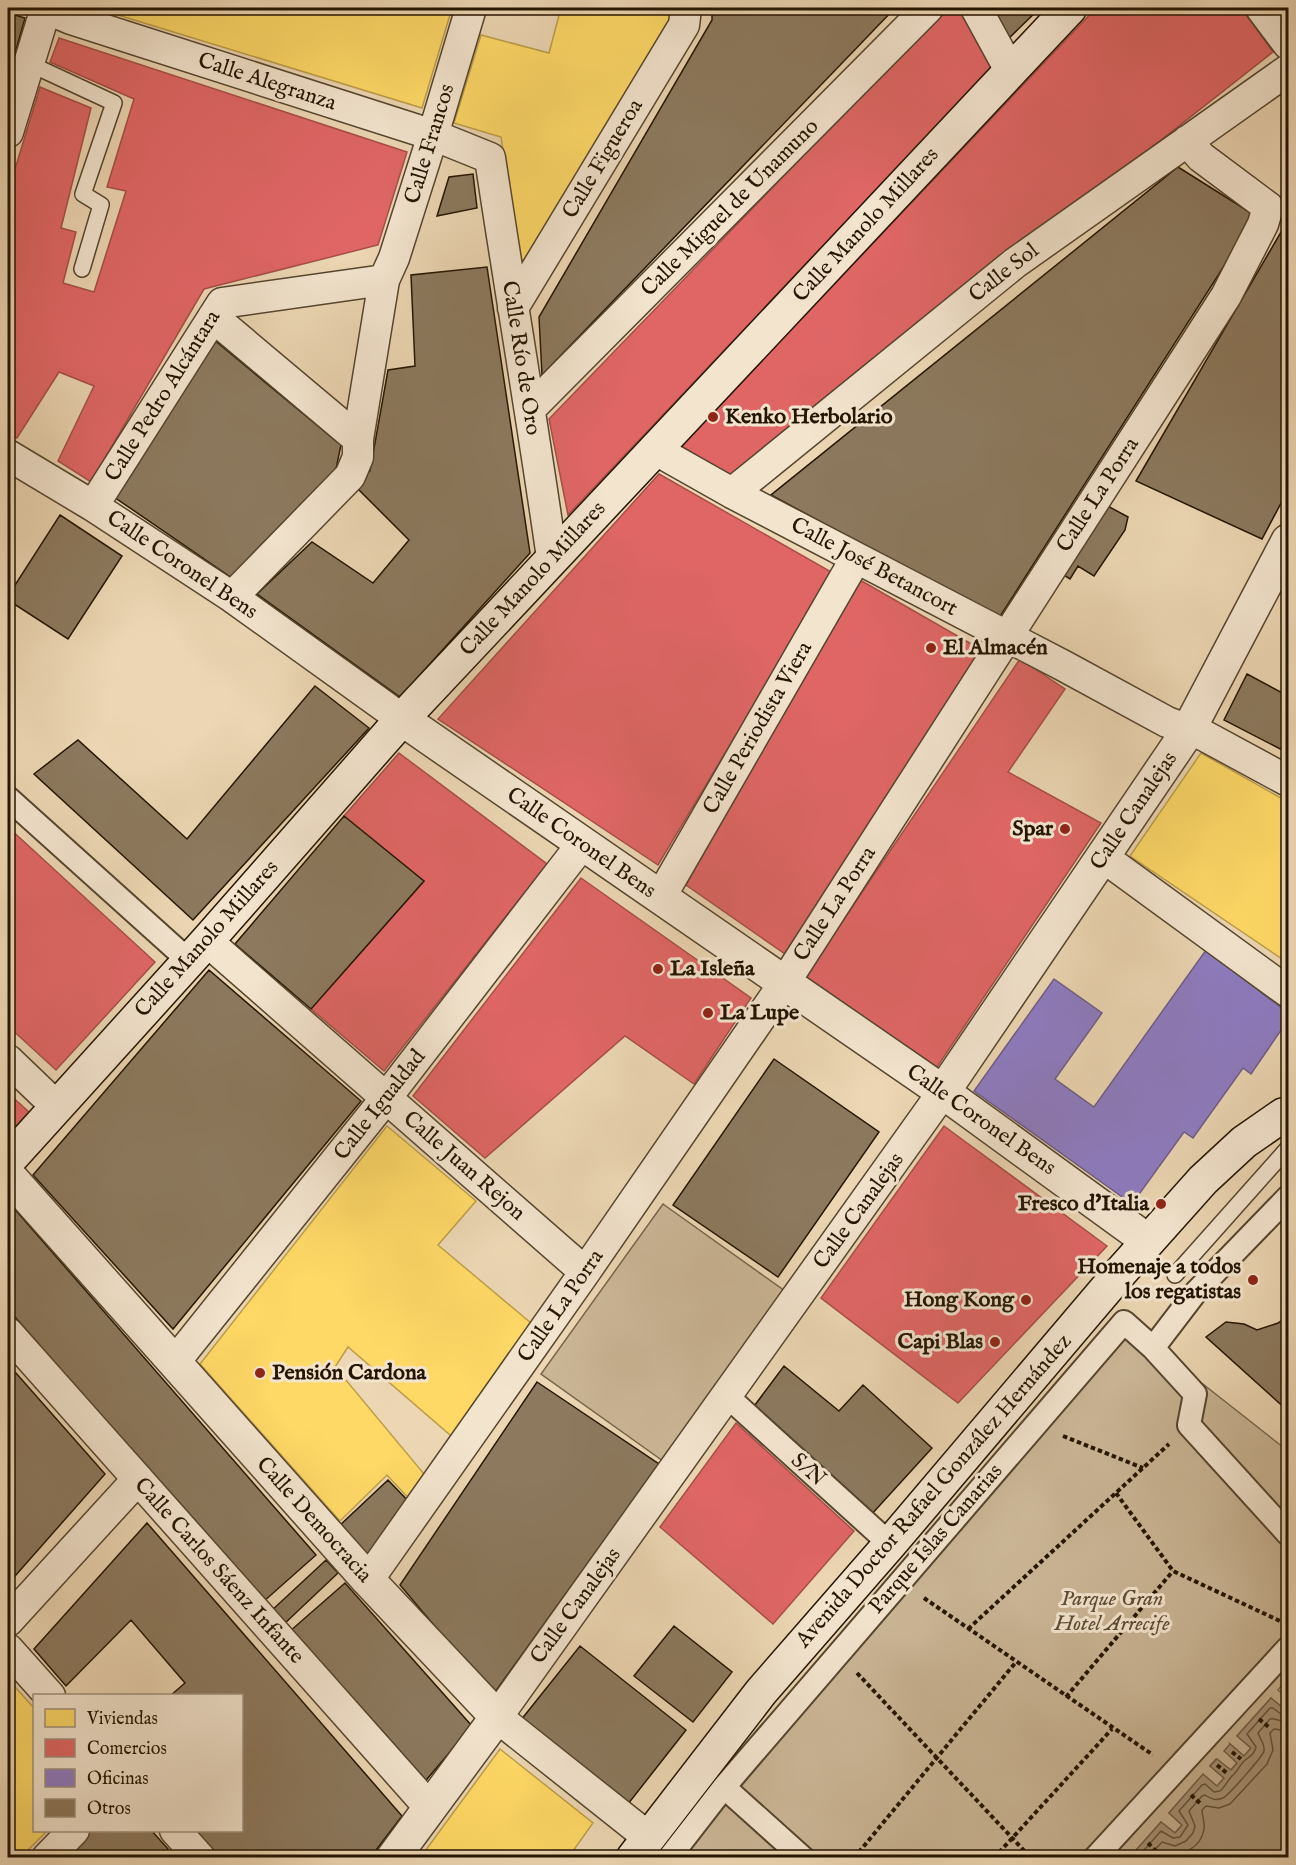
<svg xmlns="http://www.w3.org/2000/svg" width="1296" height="1865" viewBox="0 0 1296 1865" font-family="'IM FELL English',serif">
<rect width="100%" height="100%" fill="#ecd6b3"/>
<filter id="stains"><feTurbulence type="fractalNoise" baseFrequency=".00333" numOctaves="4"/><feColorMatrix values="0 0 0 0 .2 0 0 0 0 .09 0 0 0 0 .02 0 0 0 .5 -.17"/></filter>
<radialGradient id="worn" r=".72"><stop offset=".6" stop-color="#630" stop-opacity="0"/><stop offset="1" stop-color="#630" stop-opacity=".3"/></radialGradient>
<path fill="#cab595" stroke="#76654c" stroke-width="1.5" d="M663,1204l122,87 -122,170 -122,-87z
M1124,1322l164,129v227l-10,12 10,9v6l-3,5 -14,-12 -34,38 14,12 -7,8 -14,-12 7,19 -7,8 -14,-12 -6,7 14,12 -7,9 -14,-12 -34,38 13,12 -7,8 -14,-11 -31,35 -448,1z"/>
<path fill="#a89477" stroke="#736148" stroke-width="1.5" d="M1271,1698l13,11 4,-4v152h-158l31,-35 14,11 7,-8 -13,-12 34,-39 14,12 7,-8 -14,-12 7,-7 14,11 6,-7 -13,-12 6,-7 14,12 7,-8 -14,-12z"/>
<path fill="#ffd966" stroke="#bd9e48" stroke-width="1.5" d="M95,8h357l-30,100z
M561,8h109l-1,21 -145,231h-4l-19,-123 -47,-14 27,-88 68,18z
M1201,753l87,49v161l-158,-107z
M387,1126l89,75 -38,44 94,79 -76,116 -108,-93 -13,20 94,113 -15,24 -27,-29 -47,46 -140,-157z
M8,1679l26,29v122h14l-28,28h-12z
M500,1749l93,74 -25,35h-148z"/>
<path fill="#e06666" stroke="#a74e48" stroke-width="1.5" d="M946,8h18l31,56 -427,451 -19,-96z
M1096,8h145l32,44 -540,425 -52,-31z
M59,38l348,114 -29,93 -174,44 -113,193 -33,-21 36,-75 -35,-14 -42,66 -9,-5v-241l32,-105 51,21 -30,120 15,4 -13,51 31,9 32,-101 -19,-4 27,-88 -84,-37z
M659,474l174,99 -175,292 -220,-146z
M860,580l122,70 -197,304 -99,-69z
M1020,659l45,30 -57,83 93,51 -164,244 -133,-89z
M399,753l148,111 -163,207 -73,-62 113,-128 -80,-65z
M8,827l147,135 -99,108 -48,-44z
M581,878l170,120 -57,86 -69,-48 -140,122 -72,-62z
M8,1093l21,19 -21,23z
M944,1126l163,120 -149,157 -137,-105z
M736,1423l118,108 -81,93 -113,-97z"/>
<path fill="#8e7cc3" stroke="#6e5d89" stroke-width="1.5" d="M1206,950l82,63v7l-37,54 -8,-6 -50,70 -9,-6 -52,72 -158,-113 80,-112 48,34 -47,66 39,28z"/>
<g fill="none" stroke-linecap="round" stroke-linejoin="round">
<path stroke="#66543c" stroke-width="1.5" d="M1137,1858l24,-27 12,7 7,-1 8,-12 -9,-14 23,-26 3,-1 9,8 6,-1c5,-4 8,-11 12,-15 5,-4 8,-11 12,-15 6,-5 10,-6 12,-14l-9,-13 23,-26h3l9,7 6,-1
M1147,1858l15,-16 13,4 11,-5 7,-8 2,-7 -6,-15 13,-15 3,-1c6,4 11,6 18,3 5,-2 40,-42 41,-47 1,-7 -4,-12 -6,-18l12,-14c6,-2 11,4 18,3
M1159,1858l5,-5c17,5 37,-5 40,-24 1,-7 -2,-13 -2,-19l4,-4 13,2 11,-4 37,-40 6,-14 -3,-17 4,-4 14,2"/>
</g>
<path fill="#8c795e" stroke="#231502" stroke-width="1.5" d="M712,8h183l-353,367 -3,-58 173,-297z
M992,8h48l-33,32z
M8,13l17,5 -17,60z
M1178,167l78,49 -257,402 -228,-123z
M473,174l4,34 -40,8 12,-39z
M1288,220v270l-26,49 -126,-58z
M487,267l43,286 -130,144 -143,-103 55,-52 61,41 36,-43 -54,-54 15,-15 18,-101 27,-4 -4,-91z
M213,339l128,106 -5,24 -104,109 -118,-81z
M1104,504l24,13 -3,13 -31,46 -16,-10 -8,13 -11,-7z
M60,515l62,41 -54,83 -60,-39v-4z
M1247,674l41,22v57l-64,-33z
M315,686l54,42 -176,192 -159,-146 44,-34 109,99z
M344,816l80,65 -113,128 -76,-65z
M209,970l152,131 -188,228 -140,-154z
M774,1059l105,73 -101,145 -105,-72z
M12,1206l304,349 -53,47 -255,-293v-98z
M1288,1316v95l-82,-74 20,-15 18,2 13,6 21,-7z
M8,1364l97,110 -97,110z
M784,1366l55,45 24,-26 69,63 -61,67 -119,-106z
M537,1382l122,82 -166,231 -93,-110z
M388,1480l25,26 -47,52 -28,-31z
M147,1523l255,293 -32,42h-152l-24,-28h48v-134h-72l15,-13 -54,-63 -65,66 -32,-37z
M326,1560l12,13 -56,53 -12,-14z
M345,1583l127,143 -50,59 -133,-153z
M674,1626l58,46 -39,50 -59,-46z
M580,1646l106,84 -58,74 -107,-84z
M85,1830h66l17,19 -9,9 -102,-1z"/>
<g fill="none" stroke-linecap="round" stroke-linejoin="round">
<defs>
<path id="service" d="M28,63l86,40 -31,91 18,11 -19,64
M1175,1275l113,-127"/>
<path id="pedestrian" d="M8,798l180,162
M1288,1197l-93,96 -42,55 42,46 -6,31 99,109
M727,1396l163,148
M724,1787l79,71
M669,1858l55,-71 400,-465 29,26
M1095,1858l193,-210"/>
<path id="minor" d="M45,8l26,11 362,116 57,23c20,133 43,266 62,400
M976,8l35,64
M1261,8l27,36
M8,132l38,-124
M1187,141l14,16 67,50
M513,308l171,-283 2,-17
M213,317l145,122
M531,408l397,-400
M654,449l78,44 332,173 103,56 36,13 85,46
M8,455l85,51 139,91 170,122
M732,493l283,-230 273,-193
M93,506l129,-203 162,-23
M232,597l118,-121 8,-19v-18l26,-159 10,-22 39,-123 38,-127
M1103,857l185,135
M660,898l196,-340
M207,941l378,331
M8,1060l49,47
M8,1333l422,475
M174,1363l212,-265 196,-254
M368,1580l217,-308 200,-290 441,-686 37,-72 5,-17
M8,1621l130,-142
M8,1649l42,47
M175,1830l25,28
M648,1837l-151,-120 446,-625
M47,1858l27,-28"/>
<path id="tertiary" d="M402,719l541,373 205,149
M943,1092l245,-361 100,-190
M8,1175l360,405 129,137 -104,141"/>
<path id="secondary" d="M8,1161l199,-220 195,-222 668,-711
M633,1858l128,-166 129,-148 229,-270 84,-94 41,-38 39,-27 5,-1"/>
</defs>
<use href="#service" stroke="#55452e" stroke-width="18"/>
<use href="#pedestrian" stroke="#55452e" stroke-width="26"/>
<use href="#minor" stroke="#55452e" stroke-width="33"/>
<use href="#tertiary" stroke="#55452e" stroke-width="36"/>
<use href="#secondary" stroke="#231502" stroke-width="36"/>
<path stroke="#231502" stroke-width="4" stroke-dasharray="4.5 3" stroke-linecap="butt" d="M1063,1436l80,32
M1116,1493l57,78 107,50
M924,1598l229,157
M968,1629l201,-185
M857,1673l174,185
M1066,1697l107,-126
M1259,1719l11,9
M1232,1752l9,7
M1217,1765l11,9
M1191,1795l11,10
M1148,1843l10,10
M854,1858l162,-196
M994,1858l118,-129"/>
<use href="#service" stroke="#f3e4ce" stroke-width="15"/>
<use href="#pedestrian" stroke="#f3e4ce" stroke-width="22"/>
<use href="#minor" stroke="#f3e4ce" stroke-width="30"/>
<use href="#tertiary" stroke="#f3e4ce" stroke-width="33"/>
<use href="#secondary" stroke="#f3e4ce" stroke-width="33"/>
</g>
<g fill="#8f2418" stroke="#f3e4ce" stroke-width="2">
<circle cx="713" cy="417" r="6"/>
<circle cx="931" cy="648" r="6"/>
<circle cx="1065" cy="829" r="6"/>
<circle cx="658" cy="969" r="6"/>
<circle cx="708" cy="1013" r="6"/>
<circle cx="1161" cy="1204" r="6"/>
<circle cx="1253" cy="1280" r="6"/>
<circle cx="1026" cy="1300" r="6"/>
<circle cx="995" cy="1342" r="6"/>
<circle cx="260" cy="1373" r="6"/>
</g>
<g text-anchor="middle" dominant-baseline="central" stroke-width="6" stroke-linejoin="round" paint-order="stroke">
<g font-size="22" fill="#231502" stroke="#f3e4ce">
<text transform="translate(267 82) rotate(18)">Calle Alegranza</text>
<text transform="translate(430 144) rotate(-73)">Calle Francos</text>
<text transform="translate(603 159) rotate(-59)">Calle Figueroa</text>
<text transform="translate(730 208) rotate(-45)">Calle Miguel de Unamuno</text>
<text transform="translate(866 225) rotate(-47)">Calle Manolo Millares</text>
<text transform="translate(1004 273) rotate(-38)">Calle Sol</text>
<text transform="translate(521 358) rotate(81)">Calle Río de Oro</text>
<text transform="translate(163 396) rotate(-58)">Calle Pedro Alcántara</text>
<text transform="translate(1098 495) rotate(-57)">Calle La Porra</text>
<text transform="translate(182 565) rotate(34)">Calle Coronel Bens</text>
<text transform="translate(874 567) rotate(28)">Calle José Betancort</text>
<text transform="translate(533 579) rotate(-47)">Calle Manolo Millares</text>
<text transform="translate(758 728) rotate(-60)">Calle Periodista Viera</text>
<text transform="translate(1134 811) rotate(-56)">Calle Canalejas</text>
<text transform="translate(581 843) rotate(35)">Calle Coronel Bens</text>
<text transform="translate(835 904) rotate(-57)">Calle La Porra</text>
<text transform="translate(207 939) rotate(-48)">Calle Manolo Millares</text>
<text transform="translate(380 1105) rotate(-52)">Calle Igualdad</text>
<text transform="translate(981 1120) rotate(35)">Calle Coronel Bens</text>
<text transform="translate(464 1166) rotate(41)">Calle Juan Rejon</text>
<text transform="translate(859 1211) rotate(-54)">Calle Canalejas</text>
<text transform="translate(561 1306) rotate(-55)">Calle La Porra</text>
<text transform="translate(808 1470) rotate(42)">S/N</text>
<text transform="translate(934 1491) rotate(-49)">Avenida Doctor Rafael González Hernández</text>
<text transform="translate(314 1520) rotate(48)">Calle Democracia</text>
<text transform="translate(936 1539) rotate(-49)">Parque Islas Canarias</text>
<text transform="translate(219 1571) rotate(48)">Calle Carlos Sáenz Infante</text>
<text transform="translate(576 1606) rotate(-54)">Calle Canalejas</text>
</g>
<g font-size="22" font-weight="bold" fill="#231502" stroke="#f3e4ce" text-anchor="start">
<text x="725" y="417">Kenko Herbolario</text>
<text x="943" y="648">El Almacén</text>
<text x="1053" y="829" text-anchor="end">Spar</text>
<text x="670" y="969">La Isleña</text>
<text x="720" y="1013">La Lupe</text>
<text x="1149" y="1204" text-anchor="end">Fresco d'Italia</text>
<text x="1241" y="1267" text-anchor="end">Homenaje a todos<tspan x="1241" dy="25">los regatistas</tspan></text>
<text x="1014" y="1300" text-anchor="end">Hong Kong</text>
<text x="983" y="1342" text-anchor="end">Capi Blas</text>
<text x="272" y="1373">Pensión Cardona</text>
</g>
<g font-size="22" font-style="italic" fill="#5d4d35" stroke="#f3e4ce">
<text x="1112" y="1599">Parque Gran<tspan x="1112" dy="25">Hotel Arrecife</tspan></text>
</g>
</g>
<rect width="1296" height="1865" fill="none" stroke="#ecd6b3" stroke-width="30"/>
<rect x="9" y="9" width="1278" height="1847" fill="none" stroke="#231502" stroke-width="3"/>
<rect x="15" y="15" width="1266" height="1835" fill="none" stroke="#231502" stroke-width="1.5"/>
<rect x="33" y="1694" width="210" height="138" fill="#f3e4ce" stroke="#a0917c" stroke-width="1.5"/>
<rect x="45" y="1709" width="30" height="18" fill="#ffd966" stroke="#a0917c" stroke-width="1.5"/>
<text x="87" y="1724" font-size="18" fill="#231502">Viviendas</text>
<rect x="45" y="1739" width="30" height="18" fill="#e06666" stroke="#a0917c" stroke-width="1.5"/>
<text x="87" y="1754" font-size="18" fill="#231502">Comercios</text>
<rect x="45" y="1769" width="30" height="18" fill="#8e7cc3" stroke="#a0917c" stroke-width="1.5"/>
<text x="87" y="1784" font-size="18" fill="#231502">Oficinas</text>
<rect x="45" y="1799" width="30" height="18" fill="#8c795e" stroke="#a0917c" stroke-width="1.5"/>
<text x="87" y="1814" font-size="18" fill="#231502">Otros</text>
<rect width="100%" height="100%" filter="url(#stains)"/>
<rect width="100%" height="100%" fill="url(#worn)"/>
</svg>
